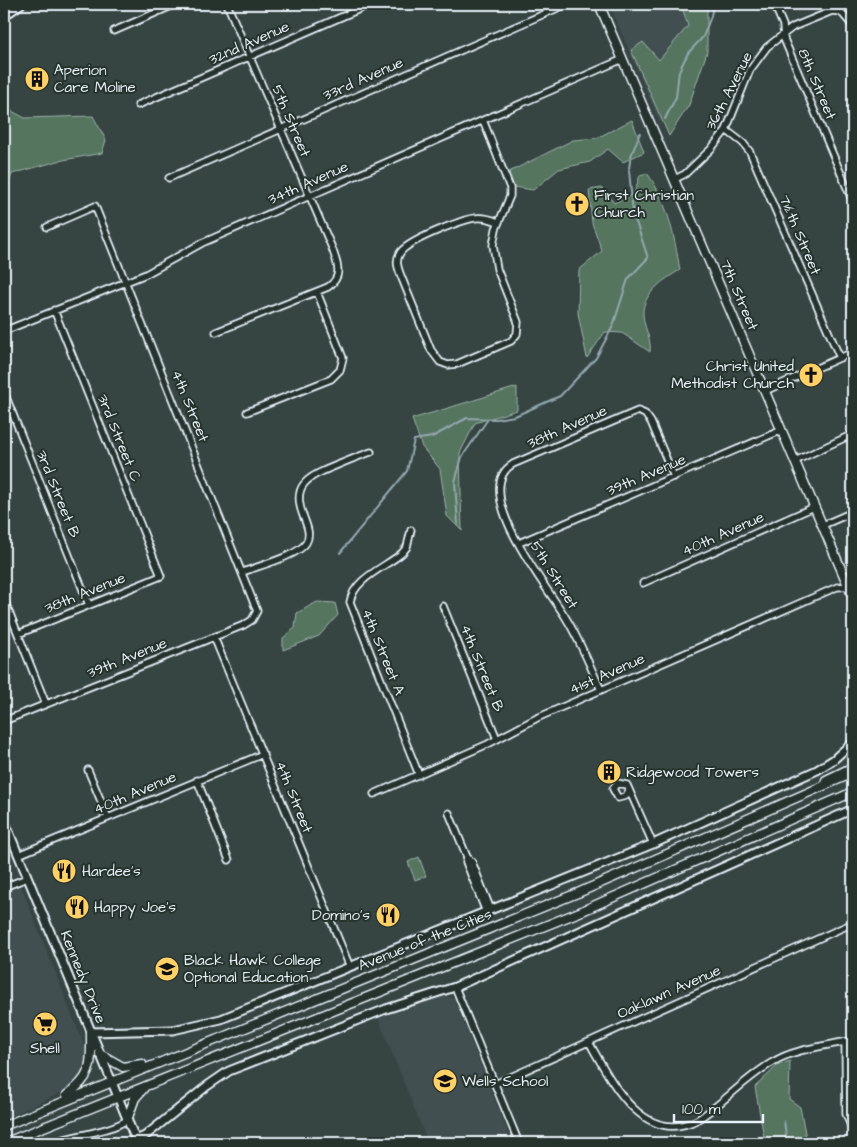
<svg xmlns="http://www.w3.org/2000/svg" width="857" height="1147" viewBox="0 0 857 1147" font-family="'Architects Daughter',sans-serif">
<rect width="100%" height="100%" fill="#364442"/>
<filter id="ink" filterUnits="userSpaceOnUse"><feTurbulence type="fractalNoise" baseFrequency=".02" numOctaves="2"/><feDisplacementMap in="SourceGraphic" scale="10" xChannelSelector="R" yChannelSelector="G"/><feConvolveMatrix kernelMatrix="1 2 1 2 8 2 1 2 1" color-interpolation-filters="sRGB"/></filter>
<g filter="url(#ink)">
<path fill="#424f51" d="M609,4h103l-52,119z
M21,886l64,162 2,17 -7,15 -22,14 -54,25v-226z
M445,996l9,3 58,144h-84l-50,-125z"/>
<path fill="#54755f" stroke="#9eb3ac" d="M681,4h28l-2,3v45l-18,53 -20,31 -38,-86 12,-8 16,18 29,-34z
M4,107l21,11 68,-2 13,24 -4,13 -44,8 -46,13 -8,22z
M632,120l12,32 -21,10 -15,-13 -18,13 -31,7 -26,21 -19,-3 -5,-15 64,-32 24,-2z
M647,173c21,29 27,62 33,97 -15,9 -37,23 -37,43 0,14 9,25 7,39l-28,-19 -17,-1 -18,26 -9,-45 1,-43 23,-19 -10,-28 -3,-33 13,-2 12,15 20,-9 6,-19z
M517,387v23l-42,13 -15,30 2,78 -15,-15 -7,-47 -18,-22 -10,-28z
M317,602l18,1 3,12 -19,21 -36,14v-12l12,-10 2,-15z
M419,857l7,19 -11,4 -7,-18z
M790,1061l-1,38 11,8 7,36h-42l-10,-56 22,-21z"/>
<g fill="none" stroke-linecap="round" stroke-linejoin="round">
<path stroke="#94a8b0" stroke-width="2" d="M665,119l11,-22 3,-26 9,-18 15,-16 7,-18 4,-15
M629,168l2,-12 9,-23
M458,525l-3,-43 7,-25 26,-38
M340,553l67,-82 7,-31 18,-3 35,-19 29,1 19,-3 45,-20 36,-38 17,-32 15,-47 20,-21 -15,-45 -4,-43
M784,1121l3,22"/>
<defs>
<path id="minor" d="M774,4l9,21 1,14 69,163
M114,31l62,-27
M138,105l233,-101
M483,120l27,68v8l-14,33 -3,16 4,24 21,53 -1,12 -6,7 -54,23 -9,1 -8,-3 -9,-12 -30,-74c-3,-8 -6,-15 -1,-23 7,-12 61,-33 75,-35 8,-1 16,1 23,4
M726,130l17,13 7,9 90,206
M169,178l398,-174
M675,179l10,-5 26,-25 15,-19 24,-60 17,-23 26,-20 39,-16 9,1 12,14
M4,331l142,-57 56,-31 421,-184
M216,332l112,-45c16,-11 9,-24 4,-39l-105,-244
M765,391l88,-39
M4,392l85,213
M247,412l84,-33 9,-9 3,-12 -26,-66
M795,461l58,-27
M823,525l30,-13
M411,530l-4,17 -5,6c-16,14 -48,25 -52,49l69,173
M519,543l263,-113
M243,572c15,-6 55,-16 63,-29 5,-8 1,-17 -2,-25 -14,-33 4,-41 31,-52 12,-5 24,-10 36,-14
M643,583l171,-76
M4,599l42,105
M443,606l54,133
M18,634l143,-58 -107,-266
M214,637l136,330
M601,690c-11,-24 -21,-49 -35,-72 -17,-29 -98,-127 -53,-154l125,-53 7,3 6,8 23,55
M4,721l240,-96 8,-5 5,-9 -162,-405 -48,21
M88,770l20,48
M197,780l32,80
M628,792l-2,4 -8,2 -5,-9 4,-6 10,2 26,59
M374,794l114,-50 49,-26 300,-131 16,-1
M449,813l18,44
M18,855l245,-101
M4,887l23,-9
M486,912l-20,-50 1,-5 5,5 19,48
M455,987l64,156
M589,1042c21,37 53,105 108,78 27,-17 48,-42 76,-58 22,-14 55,-16 80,-22
M845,1042l1,72 7,17
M495,1084l358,-161
M50,1143c23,-8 59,-11 77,-23"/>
<path id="tertiary" d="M4,16l17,-12
M4,820l133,323
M91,1032l82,-2 48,-11 432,-175 164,-74 16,-10 20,-18
M136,1140l9,-4 62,-50 22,-15 157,-62 69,-22 398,-178"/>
<path id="secondary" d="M599,4l254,593
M826,780l27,-13
M100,1054l23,13 19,-3
M67,1095c27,-19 24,-32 24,-63
M127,1120l8,-22 8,-9
M4,1126l576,-234 273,-119
M4,1143l578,-232 271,-119"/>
</defs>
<use href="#minor" stroke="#e8f1f8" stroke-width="9"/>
<use href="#tertiary" stroke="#e8f1f8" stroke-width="11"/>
<use href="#secondary" stroke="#e8f1f8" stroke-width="11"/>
<use href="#minor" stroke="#26332d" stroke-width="5.5"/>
<use href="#tertiary" stroke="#26332d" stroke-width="7"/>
<use href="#secondary" stroke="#26332d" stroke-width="8"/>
</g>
</g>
<defs>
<symbol id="building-disc" viewBox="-11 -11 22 22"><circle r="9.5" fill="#ffd166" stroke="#26332d"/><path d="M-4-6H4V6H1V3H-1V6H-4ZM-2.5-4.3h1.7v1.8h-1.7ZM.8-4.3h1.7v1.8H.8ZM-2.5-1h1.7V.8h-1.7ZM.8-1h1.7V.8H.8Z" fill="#111"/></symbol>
<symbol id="church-disc" viewBox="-11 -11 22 22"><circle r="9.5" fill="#ffd166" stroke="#26332d"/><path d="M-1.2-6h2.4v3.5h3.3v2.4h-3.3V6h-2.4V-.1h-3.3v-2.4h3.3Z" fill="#111"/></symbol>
<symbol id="restaurant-disc" viewBox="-11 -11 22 22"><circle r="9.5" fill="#ffd166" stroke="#26332d"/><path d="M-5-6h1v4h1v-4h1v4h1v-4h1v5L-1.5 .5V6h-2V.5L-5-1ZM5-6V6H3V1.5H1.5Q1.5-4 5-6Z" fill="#111"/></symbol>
<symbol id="school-disc" viewBox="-11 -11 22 22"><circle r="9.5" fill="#ffd166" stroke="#26332d"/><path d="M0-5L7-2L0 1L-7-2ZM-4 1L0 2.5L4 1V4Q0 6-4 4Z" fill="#111"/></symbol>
<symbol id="supermarket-disc" viewBox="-11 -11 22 22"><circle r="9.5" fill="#ffd166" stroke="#26332d"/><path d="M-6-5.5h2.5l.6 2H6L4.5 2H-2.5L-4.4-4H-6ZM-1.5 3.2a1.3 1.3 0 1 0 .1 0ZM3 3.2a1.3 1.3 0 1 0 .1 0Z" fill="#111"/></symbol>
</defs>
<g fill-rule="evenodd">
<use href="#building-disc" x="23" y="65" width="28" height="28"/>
<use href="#church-disc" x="563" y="190" width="28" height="28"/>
<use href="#church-disc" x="797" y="361" width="28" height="28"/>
<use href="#building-disc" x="595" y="758" width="28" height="28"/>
<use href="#restaurant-disc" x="50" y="857" width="28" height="28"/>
<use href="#restaurant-disc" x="63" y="893" width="28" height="28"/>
<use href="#restaurant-disc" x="374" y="901" width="28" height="28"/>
<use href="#school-disc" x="153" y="955" width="28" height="28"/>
<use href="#supermarket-disc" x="31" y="1010" width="28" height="28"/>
<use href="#school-disc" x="431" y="1067" width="28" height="28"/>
</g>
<g text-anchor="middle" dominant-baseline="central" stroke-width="4" stroke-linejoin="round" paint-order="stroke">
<g font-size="15" fill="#e8f1f8" stroke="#26332d">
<text transform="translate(249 43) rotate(-24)">32nd Avenue</text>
<text transform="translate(363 79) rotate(-24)">33rd Avenue</text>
<text transform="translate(817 84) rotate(67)">8th Street</text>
<text transform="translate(729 91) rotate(-63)">36th Avenue</text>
<text transform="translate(291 121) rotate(67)">5th Street</text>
<text transform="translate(308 183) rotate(-24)">34th Avenue</text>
<text transform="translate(800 235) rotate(67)">7½th Street</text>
<text transform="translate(739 295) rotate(67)">7th Street</text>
<text transform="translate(190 406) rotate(68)">4th Street</text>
<text transform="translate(567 427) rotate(-24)">38th Avenue</text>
<text transform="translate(119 438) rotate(68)">3rd Street C</text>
<text transform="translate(646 475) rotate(-23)">39th Avenue</text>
<text transform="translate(58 494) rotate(68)">3rd Street B</text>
<text transform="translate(723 534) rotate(-24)">40th Avenue</text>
<text transform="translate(554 575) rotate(58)">5th Street</text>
<text transform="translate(85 593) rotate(-22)">38th Avenue</text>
<text transform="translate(383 652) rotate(68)">4th Street A</text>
<text transform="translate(127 658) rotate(-22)">39th Avenue</text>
<text transform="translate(482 668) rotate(68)">4th Street B</text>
<text transform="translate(607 674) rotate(-24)">41st Avenue</text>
<text transform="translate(135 793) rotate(-23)">40th Avenue</text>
<text transform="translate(294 797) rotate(68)">4th Street</text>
<text transform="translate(425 940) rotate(-22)">Avenue of the Cities</text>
<text transform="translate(83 977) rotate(68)">Kennedy Drive</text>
<text transform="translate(669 992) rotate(-24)">Oaklawn Avenue</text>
</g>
<g font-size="15" fill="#e8f1f8" stroke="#26332d" text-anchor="start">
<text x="54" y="70">Aperion<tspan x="54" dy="17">Care Moline</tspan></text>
<text x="594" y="195">First Christian<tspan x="594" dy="17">Church</tspan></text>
<text x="794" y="366" text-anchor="end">Christ United<tspan x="794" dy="17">Methodist Church</tspan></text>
<text x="626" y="772">Ridgewood Towers</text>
<text x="82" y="871">Hardee's</text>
<text x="94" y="907">Happy Joe's</text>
<text x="370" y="915" text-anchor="end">Domino's</text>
<text x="184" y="960">Black Hawk College<tspan x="184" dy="17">Optional Education</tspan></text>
<text x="45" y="1048" text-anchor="middle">Shell</text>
<text x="462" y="1081">Wells School</text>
</g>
</g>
<rect width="857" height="1147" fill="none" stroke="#26332d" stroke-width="20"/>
<rect x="10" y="10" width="837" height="1127" fill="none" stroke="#e8f1f8" stroke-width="2" filter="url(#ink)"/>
<path d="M674 1114v8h89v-8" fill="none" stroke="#e8f1f8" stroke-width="2.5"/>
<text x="682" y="1114" font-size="15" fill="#e8f1f8" stroke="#26332d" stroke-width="4" paint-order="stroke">100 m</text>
</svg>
